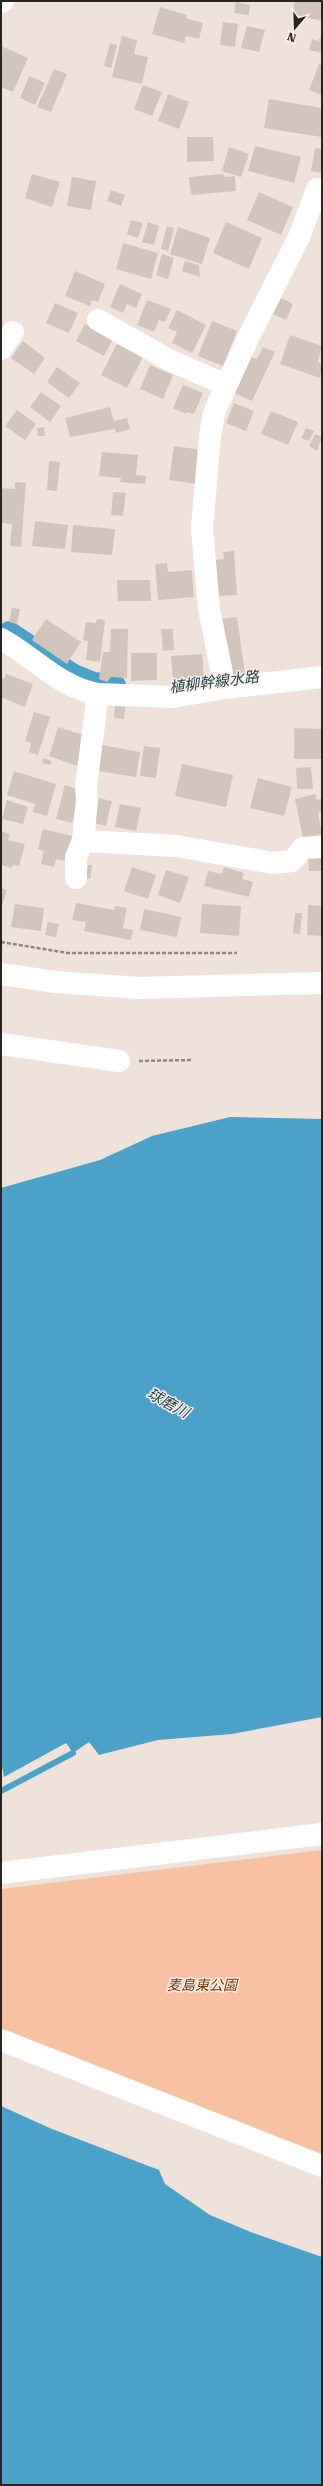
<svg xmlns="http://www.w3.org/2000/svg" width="323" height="2486" viewBox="0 0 323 2486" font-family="'Roboto Serif','Noto Sans JP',serif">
<rect width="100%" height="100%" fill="#efe2db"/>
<path fill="#f6c0a1" d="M322,1850v306l-195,-72 -126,-55v-140z"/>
<path fill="#4ba1c8" d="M230,1117l92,2v598l-90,17 -74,6 -59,15 -10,-13 -16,11 -7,-10 -62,34 -3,-15v-574l99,-28 52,-24z
M1,2106l51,23 107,41 6,14 45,31 43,18 69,24v228h-321z"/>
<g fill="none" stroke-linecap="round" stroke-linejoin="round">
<path stroke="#4ba1c8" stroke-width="6" d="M1,1791l72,-38"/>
<path stroke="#4ba1c8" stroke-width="20" d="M9,631l65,43 20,8 22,3"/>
</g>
<path fill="#d1c4bd" d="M299,1h23v20l-30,-7 3,-12z
M236,2l14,3 -1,10 -15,-2z
M160,7l27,8 -1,3 17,5 -4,16 -13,-3 -2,7 -32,-9z
M223,22l15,2 -3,23 -15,-2z
M247,26l18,4 -6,22 -18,-4z
M322,32v21l-13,-3 3,-11 7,2z
M122,36l15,4 -3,14 14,3 -6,27 -30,-7z
M110,43l7,2 -6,23 -7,-2z
M1,46l27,12 -15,34 -12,-5z
M319,64l3,1v30l-13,-5z
M54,69l13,5 -16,38 -14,-5z
M29,76l16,7 -10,22 -15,-7z
M143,85l19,7 -10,24 -18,-7z
M168,94l21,8 -10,27 -21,-8z
M269,99l53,9v29l-58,-9z
M187,137h26l1,24 -27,1z
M255,146l46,11 -7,26 -46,-12z
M229,147l20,7 -8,23 -19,-6z
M315,148l7,1v24l-11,-2z
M32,174l28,8 -8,25 -27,-9z
M223,174l2,3 10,-1 1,15 -45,4 -2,-18z
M72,177l24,4 -5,29 -24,-4z
M111,190l14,5 -4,11 -14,-5z
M259,192l34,15 -12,28 -34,-15z
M131,220l12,3 -5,15 -11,-4z
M148,222l11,4 -5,19 -12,-3z
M226,222l36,16 -13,31 -36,-16z
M167,226l7,2 -6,23 -7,-2z
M178,227l32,11 -8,26 -32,-10z
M123,243l35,10 -7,26 -35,-10z
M162,254l12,4 -6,21 -12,-4z
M185,261l14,4 1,12 -18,-6z
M75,271l30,13 -7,18 -6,-2 -2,6 -25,-10z
M120,284l22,10 -6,14 -9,-4 -4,9 -13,-6z
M281,298l12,6 -7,16 -13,-6z
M147,300l24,9 -6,13 -6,-2 -5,12 -17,-7z
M55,303l23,10 -9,20 -23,-10z
M177,310l29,15 -14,28 -20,-10 5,-11 -9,-4z
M212,321l25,10 -14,35 -25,-10z
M85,324l28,15 -9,17 -28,-15z
M290,335l32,11 -4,16 4,2 -2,14 -40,-14z
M23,341l22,17 -11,16 -23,-16z
M117,344l26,13 -16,31 -26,-13z
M263,347l12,5 -23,49 -18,-8 17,-36 6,2z
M150,365l23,10 -10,24 -23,-10z
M57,367l23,16 -11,15 -22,-16z
M183,385l20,8 -9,21 -7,-2 -1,2 -13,-6z
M41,392l20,14 -11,16 -20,-15z
M234,403l20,8 -8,20 -20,-8z
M110,407l4,14 13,-3 3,11 -14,4 -1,-4 -45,8 -5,-19z
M17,410l19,14 -11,16 -20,-14z
M271,411l27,11 -10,23 -27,-11z
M44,427l1,9h-7l-1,-8z
M306,428l8,3 -5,10 -8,-3z
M315,434l7,3 -5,14 -8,-5z
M174,446l28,4 -5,34 -28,-4z
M102,452l36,3 -2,20 10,1 -1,8 -25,-2 1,-4 -22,-2z
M49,461l11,1 -3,29 -10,-1z
M15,482l11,1 -5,64 -11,-1 2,-22 -11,-1v-35l14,1z
M113,492l13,1 -3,23 -12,-1z
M35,521l33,4 -3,24 -33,-3z
M73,525l42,4 -3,26 -41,-3z
M234,551l3,44 -19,1 -3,-36 9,-1 -1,-7z
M167,563l1,9 24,-2 2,27 -36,3 -3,-36z
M117,580h33l1,21h-33z
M12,608l8,1 -3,15 -8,-2z
M237,617l8,57 -19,2 -7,-57z
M46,619l35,23 -14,22 -35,-24z
M97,619l8,1 -5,42 -14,-2 2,-19 -5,-1 3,-18 10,1z
M111,629h17l-1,49 -16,-1 -4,5 -8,-3 4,-27h7z
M161,629h12l1,21 -11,1z
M131,653h26v27l-26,1z
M202,654l2,24 -31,2 -2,-24z
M6,674l27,10 -8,23 -24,-10v-20l3,2z
M115,706l10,1 -1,12 -10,-1z
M34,712l16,5 -12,38 -9,-3 2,-9 -6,-2z
M58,727l29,9 -10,30 -28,-10z
M294,728l28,1v30h-28z
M102,745l38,7 -4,25 -38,-6z
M144,746l16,2 -4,30 -16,-2z
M43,758l9,3 -2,4 -8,-2z
M182,764l51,11 -7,32 -51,-11z
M311,767l2,22h-16l-1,-21z
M14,771l42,13 -9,32 -14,-4 2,-8 -28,-9z
M258,778l34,9 -8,29 -34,-8z
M65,785l16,5 -9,33 -16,-4z
M315,794l2,6 5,-1v13l-4,1 4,21 -19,4 -8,-39z
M97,798l15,3 -6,25 -15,-4z
M7,800l21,7 -5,17 -21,-5z
M120,804l21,4 -5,23 -21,-4z
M43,829l29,7 -6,25 -10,-2 -2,8 -13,-3 3,-13 -6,-2z
M1,831l9,3 -2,6 17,4 -6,22 -6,-1 -1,3 -11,-3z
M308,855h14v16h-13z
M88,865h4l-2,14 -4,-1z
M132,867l24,8 -8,24 -24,-8z
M224,867l20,6 -2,6 11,3 -4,15 -45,-11 4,-15 14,3z
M166,870l23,7 -9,26 -22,-8z
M1,888l6,2 -6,18z
M76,903l38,7 1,-4 12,2 -4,20 10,2 -2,10 -47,-9 2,-9 -14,-2z
M15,904l29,4 -3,23 -30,-4z
M202,904l39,2 -2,30 -39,-3z
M308,905l14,1v30l-15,-1z
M144,909l37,8 -4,20 -37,-7z
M295,913h7l-2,21 -7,-1z
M48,922l11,2 -3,13 -11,-2z"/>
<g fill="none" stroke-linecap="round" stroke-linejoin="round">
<path stroke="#8f8681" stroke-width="2.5" stroke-dasharray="4 2" stroke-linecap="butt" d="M1,942l67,11h169
M139,1061l54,-1"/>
<path stroke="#fff" stroke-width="22" d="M1,2l2,-1
M98,320l69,39 59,26
M1,349l12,-17
M1,639c32,17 59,49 97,55l75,3 52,-9 97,-11
M225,688l-16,-79 -7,-81 8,-92 4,-23 35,-77 51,-101 17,-46 5,2
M83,841l93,5 97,17 19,-2 11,-13 19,-1
M76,878v-21l7,-16 4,-41 -1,-14 12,-92
M1,974l54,8 85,6 182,-5
M1,1044l118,17
M1,1873l321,-39
M1,2040l321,126"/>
</g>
<g text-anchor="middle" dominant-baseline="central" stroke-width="3" stroke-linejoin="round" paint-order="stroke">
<g font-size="14" font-style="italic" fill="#773807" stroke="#fdefe8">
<text x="202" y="1985">麦島東公園</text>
</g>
<g font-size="15" font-style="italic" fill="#193f50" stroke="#fdefe8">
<text transform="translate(214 682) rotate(-7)">植柳幹線水路</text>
<text transform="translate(168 1403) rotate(29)">球磨川</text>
</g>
</g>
<rect width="323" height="2486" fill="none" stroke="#292422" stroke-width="4"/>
<g transform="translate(295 28) rotate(199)" stroke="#fdefe8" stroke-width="3" paint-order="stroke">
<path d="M0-3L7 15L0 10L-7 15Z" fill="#292422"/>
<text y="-6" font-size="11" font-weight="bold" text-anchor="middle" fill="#292422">N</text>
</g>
</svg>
